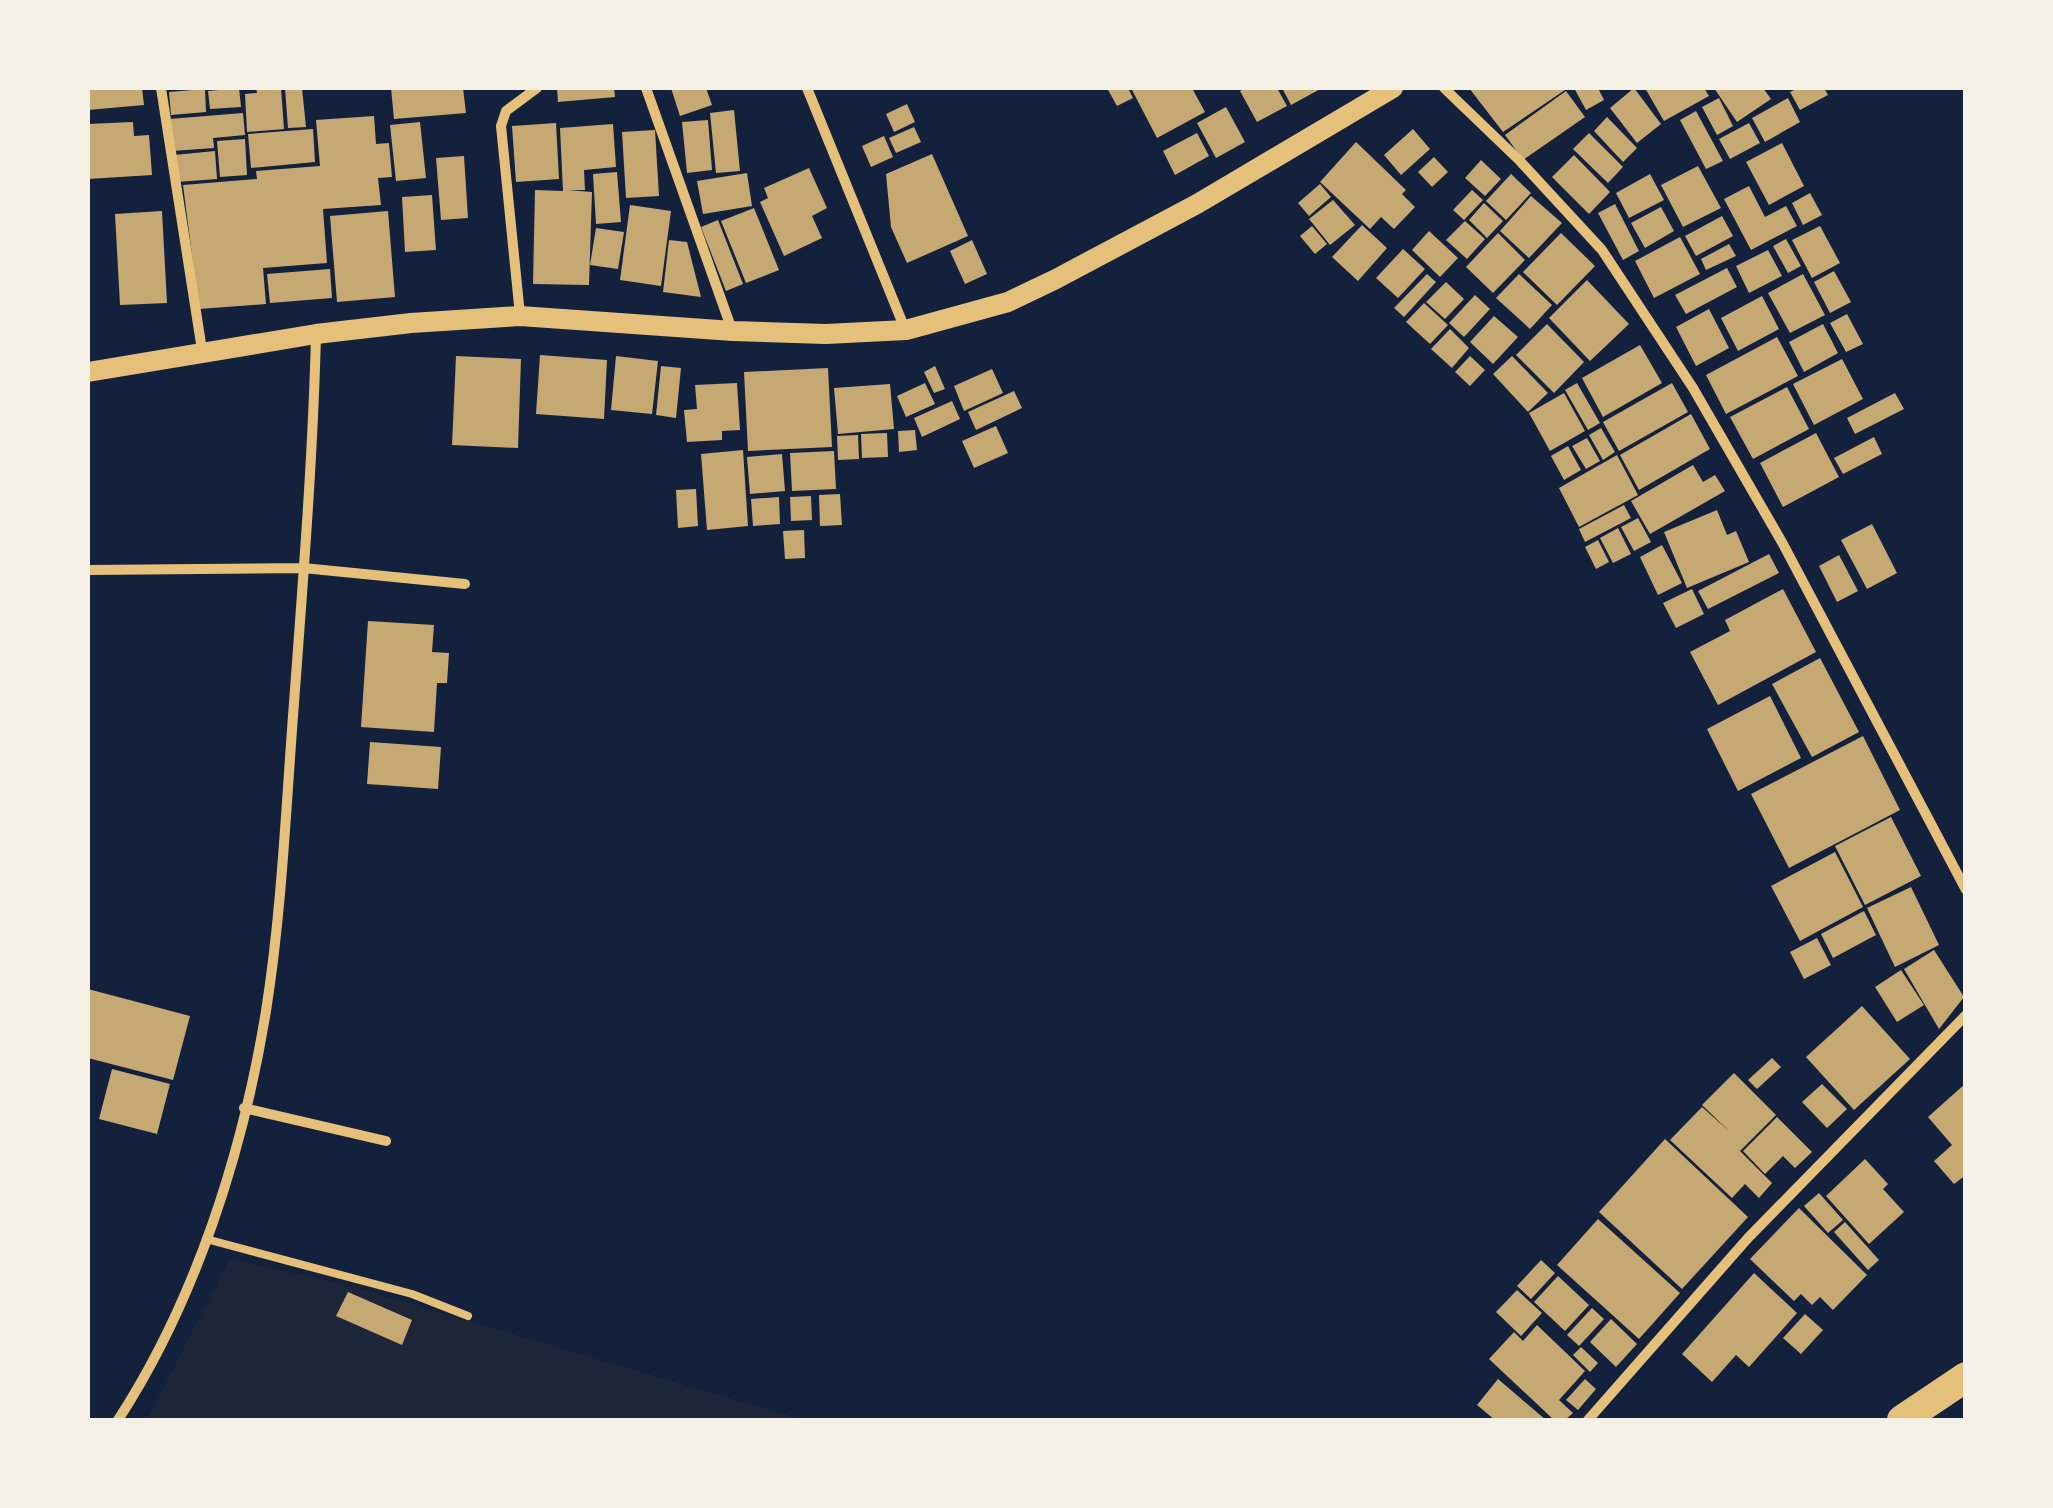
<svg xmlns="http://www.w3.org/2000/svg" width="2053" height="1508" viewBox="0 0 2053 1508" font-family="Roboto,sans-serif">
<rect width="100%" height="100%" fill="#14213d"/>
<path fill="#1d2539" d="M230,1258l130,31 443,131h-656z"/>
<path fill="#c6a872" d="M88,88h54l2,17 -56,5z
M239,88l2,19 -31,2 -2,-18z
M256,88h25l3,41 -37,3 -2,-38 12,-1z
M285,88h17l4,39 -18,1z
M391,88h72l3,25 -72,6z
M557,88h57l1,9 -57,5z
M671,88h35l6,17 -32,11z
M1107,88h21l5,10 -16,8z
M1131,88h61l13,24 -48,26z
M1246,88h31l10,18 -30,16 -17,-31z
M1282,88h40l-31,17z
M1469,88h99l-65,44z
M1574,88h24l6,12 -18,10z
M1634,88l27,36 -24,19 -27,-35z
M1645,88h59l5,8 -45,25z
M1714,88h49l8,11 -34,23z
M1798,88h26l4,7 -28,15 -10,-18z
M205,89l1,23 -35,3 -2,-23z
M1566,91l19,26 -62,43 -18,-25z
M1719,98l14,28 -16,9 -15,-28z
M1788,98l12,24 -35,20 -13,-24z
M907,104l8,18 -21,10 -8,-18z
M1226,107l19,35 -29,16 -19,-35z
M734,110l6,61 -24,2 -6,-60z
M1696,111l27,50 -17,8 -26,-49z
M243,113l2,22 -32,3 1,10 -42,3 -3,-32z
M374,116l2,28 13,-1 3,34 -14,1 3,27 -58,4 4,54 -64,5 3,36 -67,5 -16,-124 74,-6 -1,-8 64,-5 -4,-46z
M1607,117l30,31 -14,14 -29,-31z
M708,120l4,50 -25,3 -5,-51z
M133,122l1,14 15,-1 3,40 -64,4v-55z
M420,122l6,56 -30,3 -6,-56z
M556,123l3,56 -43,3 -4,-56z
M1749,123l11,20 -30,16 -11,-20z
M613,124l3,43 -32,3 1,20h-17l24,2 -3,93 -56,-1 2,-94 28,1 -3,-63z
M914,127l7,15 -25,11 -7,-15z
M313,129l2,33 -64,6 -3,-34z
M1413,129l17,20 -29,26 -17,-20z
M655,130l4,66 -33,2 -4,-66z
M1197,133l12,23 -34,19 -12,-24z
M1589,133l34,34 -15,16 -35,-34z
M884,136l9,21 -22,10 -9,-21z
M245,139l2,36 -27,2 -3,-36z
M1356,142l50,48 -4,4 13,13 -21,22 -13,-12 -11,12 -50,-47z
M1782,143l22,43 -35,19 -23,-43z
M215,151l2,28 -41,3 -2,-27z
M932,154l36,82 -61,27 -16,-36 -5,-53z
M1574,155l36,37 -21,22 -37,-37z
M464,156l4,62 -27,2 -5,-62z
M1434,157l14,15 -16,15 -14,-15z
M1481,160l20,19 -16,17 -20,-18z
M1698,166l23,42 -38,19 -22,-42z
M809,168l18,40 -15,8 10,22 -38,18 -24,-54 8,-4 -4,-10z
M617,172l4,50 -25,2 -3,-50z
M747,173l5,33 -49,8 -6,-33z
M1511,174l20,19 -25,27 -20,-19z
M1650,174l14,26 -35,18 -13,-25z
M1320,184l11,13 -22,19 -11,-13z
M1749,186l16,31 21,-11 11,20 -46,24 -27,-51z
M1472,190l11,10 -19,20 -11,-10z
M1810,193l12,22 -19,10 -11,-22z
M432,195l4,55 -31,2 -3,-55z
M1531,196l31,27 -33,35 -29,-27z
M1333,200l22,25 -25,20 -21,-26z
M1484,203l19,18 -16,17 -18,-18z
M1615,204l24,47 -16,9 -25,-47z
M630,205l41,6 -10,75 -41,-6z
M1661,207l13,24 -29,17 -14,-25z
M754,208l25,62 -33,13 -25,-62z
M162,211l5,92 -47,2 -5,-91z
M388,211l7,86 -58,5 -7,-86z
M1722,216l11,20 -37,20 -11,-20z
M718,220l25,64 -17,7 -25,-64z
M1465,221l20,18 -18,20 -21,-19z
M1362,225l25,23 -29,33 -26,-24z
M1312,226l15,18 -12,10 -15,-18z
M1820,226l20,37 -28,15 -20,-38z
M596,228l28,4 -6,37 -28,-4z
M1429,231l29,27 -18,19 -28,-27z
M1498,233l27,27 -32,33 -27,-26z
M1561,233l34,33 -38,39 -34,-33z
M1680,237l20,37 -46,24 -19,-37z
M1786,239l15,27 -13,7 -15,-27z
M669,240l18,2 14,55 -38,-5z
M972,240l15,34 -22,10 -15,-33z
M1729,244l7,12 -30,14 -5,-11z
M1403,249l22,20 -27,29 -22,-20z
M1768,250l14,26 -33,17 -13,-27z
M1727,268l10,19 -51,27 -11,-19z
M330,269l2,29 -62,5 -3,-29z
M1834,271l17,31 -21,11 -16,-31z
M1427,274l9,8 -32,35 -10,-9z
M1519,274l33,31 -22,24 -34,-31z
M1803,274l22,41 -35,18 -22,-40z
M1587,280l42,44 -39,37 -41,-43z
M1446,282l18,17 -19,20 -19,-17z
M1475,295l15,14 -26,28 -15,-14z
M1762,296l17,33 -41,22 -17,-33z
M1424,303l24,22 -18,19 -24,-22z
M1709,309l20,39 -33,18 -20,-39z
M1847,314l16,30 -17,8 -16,-29z
M1494,316l24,21 -25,27 -23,-22z
M1547,324l37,38 -30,31 -38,-38z
M1823,324l15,29 -34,19 -15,-30z
M1450,329l19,19 -17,20 -21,-19z
M1777,337l21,39 -72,38 -20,-39z
M1640,345l22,38 -59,34 -21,-39z
M540,355l67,5 -3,59 -68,-5z
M456,356l65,3 -3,89 -66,-3z
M616,356l42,5 -6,53 -41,-4z
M1470,356l15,14 -15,16 -15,-14z
M1512,356l36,37 -20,19 -35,-38z
M1842,359l21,40 -49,26 -21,-41z
M661,366l20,2 -5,50 -20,-3z
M935,366l10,23 -11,4 -10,-21z
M828,368l4,79 -84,4 -4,-79z
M992,369l11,24 -39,18 -10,-25z
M737,383l3,47 -18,1v9l-35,2 -3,-32 13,-1 -2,-24z
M925,383l10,21 -29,13 -9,-21z
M1577,383l23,40 -12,7 -23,-40z
M1672,383l16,29 -69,39 -16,-29z
M890,384l4,45 -56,5 -4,-46z
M1787,387l22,42 -56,30 -23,-42z
M1014,391l8,17 -46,22 -8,-18z
M1564,393l21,38 -35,20 -21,-38z
M1895,393l9,16 -49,25 -8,-16z
M952,401l8,18 -38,18 -8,-19z
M1691,414l19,35 -71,41 -19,-35z
M996,426l12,27 -34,15 -12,-27z
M1601,428l14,24 -12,8 -14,-25z
M915,430l2,20 -18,2 -1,-21z
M887,433l1,24 -26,1 -1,-24z
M1816,433l23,44 -56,30 -23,-44z
M858,435l1,24 -21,1 -1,-24z
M1874,437l8,17 -39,20 -9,-16z
M1587,438l13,23 -14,8 -14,-23z
M1568,446l13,24 -17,10 -13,-24z
M743,450l5,76 -41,4 -6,-76z
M834,451l2,38 -44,2 -2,-38z
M782,454l3,37 -35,3 -3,-37z
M1617,455l21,40 -59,32 -20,-39z
M1693,465l10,17 12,-7 10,16 -75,43 -19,-33z
M696,489l2,37 -20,2 -2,-38z
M840,494l2,31 -22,1 -1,-31z
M811,496l1,24 -21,1 -1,-24z
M779,497l1,27 -27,2 -2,-27z
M1624,505l7,13 -46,24 -6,-13z
M1717,510l10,25 9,-4 13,31 -62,26 -23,-56z
M1638,518l13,24 -17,9 -13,-24z
M1872,524l25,49 -30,16 -26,-49z
M1618,528l13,26 -18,9 -13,-25z
M804,530l1,28 -20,1 -2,-28z
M1598,540l11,22 -13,7 -11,-22z
M1662,545l20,38 -24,12 -18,-38z
M1769,554l10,19 -71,36 -10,-18z
M1839,555l19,36 -21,11 -18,-36z
M1692,589l12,25 -28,14 -13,-25z
M1783,589l33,63 -98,53 -28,-53 40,-21 -5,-11z
M368,621l66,4 -2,27 17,1 -2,30h-10l-3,49 -73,-5z
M1820,658l39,74 -47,25 -40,-73z
M1770,696l31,62 -63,33 -31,-62z
M1863,736l37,74 -111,58 -38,-74z
M370,742l71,5 -3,42 -71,-5z
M1891,817l30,59 -56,29 -30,-59z
M1835,852l28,55 -63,34 -29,-55z
M1911,887l28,58 -44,22 -28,-59z
M1864,911l12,24 -43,23 -12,-24z
M1817,938l14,27 -27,14 -14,-27z
M1934,950l30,47 -25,32 -35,-60z
M1901,970l23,35 -27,17 -22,-35z
M88,989l102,27 -17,64 -85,-22z
M1862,1006l48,53 -56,51 -48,-53z
M1772,1058l9,9 -24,22 -9,-9z
M112,1069l58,15 -13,50 -58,-15z
M1734,1073l42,42 -36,36 32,32 -13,15 -14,-14 -13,14 -62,-58 32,-33 28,25 -28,-27z
M1966,1083v92l-12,9 -20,-23 18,-16 -24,-28z
M1822,1084l25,25 -20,19 -25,-26z
M1777,1117l35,35 -17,16 -12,-12 -18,18 -22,-23z
M1665,1139l83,78 -66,72 -83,-77z
M1865,1159l23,25 -5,5 21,23 -35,32 -43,-48z
M1819,1193l24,27 -15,13 -24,-27z
M1799,1208l68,67 -34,35 -13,-13 -8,8 -11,-11 -7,7 -44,-42z
M1598,1219l82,74 -41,46 -82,-74z
M1845,1222l34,38 -11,10 -34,-38z
M1541,1260l14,13 -24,26 -14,-13z
M1754,1273l43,40 -48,54 -13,-12 -24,27 -30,-28z
M1558,1276l31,29 -24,26 -31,-29z
M1517,1290l25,23 -21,23 -25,-24z
M348,1292l64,28 -10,25 -66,-29z
M1592,1308l12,11 -25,27 -12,-11z
M1805,1314l18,16 -22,24 -18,-16z
M1611,1319l26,25 -21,23 -26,-25z
M1537,1325l48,46 -26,29 14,13 -8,7h-11l-65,-61 25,-27 9,9z
M1581,1347l17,16 -8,9 -17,-17z
M1498,1379l48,41h-51l-18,-15z
M1585,1379l11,10 -18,21 -12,-10z"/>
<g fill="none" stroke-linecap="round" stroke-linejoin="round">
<path stroke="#e5c07b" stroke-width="8" d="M206,1239l206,55 56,22"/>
<path stroke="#e5c07b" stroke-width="10" d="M161,88l41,262
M646,88l86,242
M807,88l98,241
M1444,88l76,73 82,89 91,138 90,156 183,346
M520,315l-19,-189 5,-15 31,-23
M88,570l215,-2 162,16
M244,1108l142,33
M118,1420c78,-120 125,-268 148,-409 16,-101 20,-206 28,-308 9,-123 19,-246 22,-369
M1588,1420l160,-182 218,-223"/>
<path stroke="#e5c07b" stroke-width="20" d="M88,372l228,-38 95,-11 109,-7 213,15 93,3 80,-4 102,-28 48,-23 141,-75 196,-116"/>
<path stroke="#e5c07b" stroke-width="30" d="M1902,1420l64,-43"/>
</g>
<rect width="2053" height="1508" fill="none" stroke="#f6f1e7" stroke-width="180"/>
</svg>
